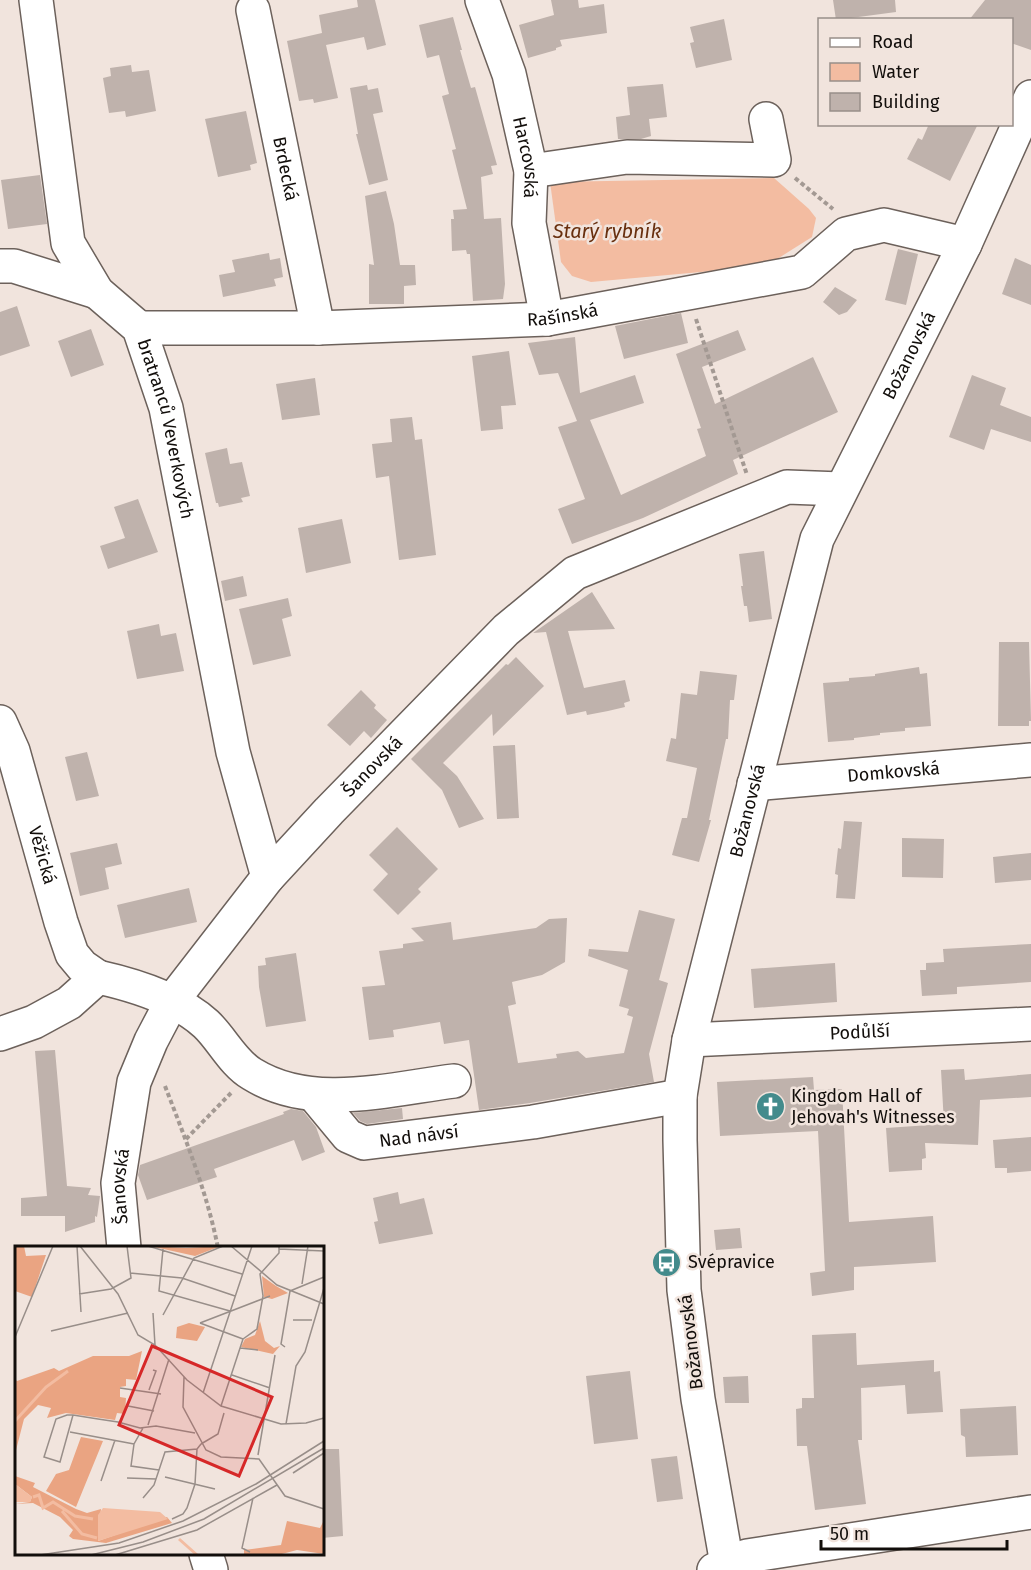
<svg xmlns="http://www.w3.org/2000/svg" width="1031" height="1570" viewBox="0 0 1031 1570" font-family="'Fira Sans',sans-serif">
<rect width="100%" height="100%" fill="#f1e4dd"/>
<path fill="#f3bca1" d="M774,178l35,31 7,9 -4,19 -46,29 -175,16 -19,-6 -11,-14 -11,-80z"/>
<path fill="#bfb2ac" d="M357,0h18l11,45 -19,5 -3,-13 -38,8 12,53 -24,5 -1,-4 -14,2 -12,-60 35,-8 -3,-18 39,-8z
M551,0h27l1,8 25,-4 3,29 -47,7 2,6 -6,2v2l-28,8 -9,-33 35,-10z
M833,0h62l1,12 -60,8z
M985,0h46v50l-20,-7v-23h-42z
M453,17l9,33h-2l11,38 4,-1 22,78 -6,1 2,8 -12,3 3,42 17,-1 4,66 -2,15 -30,2 -3,-47h-3l-1,-4 -14,1 -1,-32h3l-1,-9 14,-1 -15,-59 4,-1 -14,-53 7,-2 -10,-39 -12,3 -8,-33z
M724,19l8,41 -36,8 -6,-25 4,-1 -4,-15z
M131,65l1,7 17,-2 7,41 -30,6 -1,-6 -16,2 -6,-35 8,-2 -1,-8z
M663,84l4,33 -18,2 2,17 -10,3h-23l-2,-22 14,-2 -3,-28z
M367,85l1,5 10,-2 5,24 -10,2 15,66 -19,5 -13,-51h2l-8,-46z
M246,111l11,52 -7,2 1,5 -33,7 -13,-58z
M929,124h49l-28,57 -43,-22 11,-21 4,2z
M40,175l7,49 -39,5 -7,-49z
M386,191l8,33 6,41h15l1,20 -12,1v18h-35v-40l5,1 -9,-69z
M898,249l20,5 -12,51 -21,-5z
M269,253l1,7 10,-2 3,19 -9,2 2,7 -53,11 -4,-22 16,-3 -3,-12z
M1015,258l16,7v40l-29,-11z
M835,287l22,13 -10,12 -8,3 -16,-13z
M17,306l13,40 -30,10v-44z
M681,313l7,30 -64,16 -9,-33z
M91,329l13,36 -33,12 -13,-36z
M738,330l8,20 -44,17 13,37 98,-47 25,55 -105,48 5,14 -95,44 -71,26 -14,-35 27,-10 -27,-72 19,-6 -19,-48 -19,2 -11,-32 47,-6 5,56 55,-18 9,28 -54,17 31,75 85,-39 -9,-27 4,-1 -25,-74z
M509,351l7,54 -15,1 2,23 -22,2 -9,-75z
M972,375l34,13 -6,17 31,12v25l-40,-13 -7,21 -35,-13z
M315,378l5,37 -38,5 -6,-36z
M412,417l3,23 7,-1 14,116 -37,5 -10,-84 -13,2 -4,-34 20,-2 -2,-23z
M227,448l3,16 12,-2 8,34 -9,2 2,4 -24,5 -1,-4h-2l-11,-50z
M138,499l20,53 -50,17 -8,-23 25,-8 -11,-31z
M342,519l9,44 -45,10 -8,-45z
M764,551l8,68 -23,3 -2,-16h-3l-3,-20h2l-4,-32z
M243,576l4,20 -22,5 -4,-20z
M592,592l23,37 -47,2 16,57 41,-8 5,21 -6,2 1,4 -17,4 -21,4 -1,-4 -19,4 -21,-83 -13,1z
M288,598l4,18 -10,3 9,37 -38,9 -14,-56z
M159,624l2,12 15,-3 8,38 -47,8 -10,-48z
M999,642h30l2,79h-2v5h-31z
M516,657l28,29 -51,50 -1,-22 -49,49 14,13 27,43 -25,9 -17,-38 -31,-31 95,-95 2,1z
M919,667l1,7 7,-1 4,53 -26,2v3l-25,2v2l-26,3v2l-26,2 -5,-59 26,-2v-3l26,-2v-2z
M700,671l37,4 -3,25h-4l-2,39h-2l-17,81h2l-12,42 -27,-7 10,-37h5l10,-50 -31,-7 5,-23 5,1 5,-46 16,2z
M361,690l15,15 -2,3 13,12 -16,18 -7,-7 -14,15 -23,-21z
M515,745l4,73 -22,1 -4,-73z
M87,752l12,44 -23,5 -11,-44z
M844,821l18,1 -7,77 -19,-1 2,-23 -3,-1 3,-26 3,1z
M397,827l41,42 -20,20 3,3 -23,23 -25,-25 15,-16 -19,-19z
M902,838l42,1 -1,39 -41,-1z
M117,843l5,21 -17,4 4,21 -29,7 -10,-43z
M1031,853v27l-36,3 -2,-26z
M189,888l8,34 -72,16 -8,-33z
M639,910l36,9 -16,61 9,3 -19,71 5,28 -124,21 -51,7 -10,-70 -25,4 -4,-22 -47,8 1,7 -25,3 -7,-53 23,-2 -6,-34 24,-3v-4l21,-3 -13,-13 40,-6 2,18 83,-12 13,-9 18,-1 -2,44 -23,13 -30,7 4,22 -8,2 10,57 39,-5 -1,-4 22,-3 8,7 38,-5 9,-36 -6,-2 2,-6 -10,-3 9,-36 -40,-14 1,-7 39,3z
M1031,944v38l-74,5v7l-35,2 -2,-26h6v-7l18,-1 -1,-13z
M296,953l10,68 -40,6 -7,-40 -1,-21 8,-1 -1,-7z
M835,963l2,39 -83,6 -3,-39z
M55,1050l12,136 24,2 -3,7 12,1 -3,21 -2,-1v6l-30,10v-16h-44v-18l26,-2 -12,-145z
M964,1069l1,11 66,-6v23l-51,3 -2,45 -53,-2 1,15 -4,1v11l-33,2 -3,-44 58,-4 -3,-54z
M813,1077l1,13 28,-1 7,133 84,-6 3,46 -82,5v23l-42,6 -2,-23 15,-2 -7,-140 -98,5 -3,-54z
M402,1108l1,11 -36,5 -7,-3 -7,-8z
M291,1109l12,2 13,16 9,25 -23,9 -8,-21 -80,29 3,8 -70,23 -9,-25 2,-10 144,-51 -1,-2z
M1031,1137v34l-24,2v-5h-12l-2,-28z
M398,1192l2,12 24,-6 9,36 -54,10 -5,-22 4,-1 -5,-23z
M740,1228l2,20 -26,2 -2,-20z
M856,1333l1,32 77,-5v12l6,-1 3,41 -36,2 -2,-29 -44,3 1,52h-4l8,64 -51,6 -8,-64h-10l-1,-37 6,-1v-10h12l-2,-63z
M630,1371l8,68 -44,5 -8,-68z
M748,1376l1,27h-24l-2,-26z
M1016,1406l2,49 -52,2 -1,-20 -4,-2 -1,-26z
M322,1449h17l4,87 -21,2z
M677,1456l6,43 -26,3 -6,-43z"/>
<g fill="none" stroke-linecap="round" stroke-linejoin="round">
<defs>
<g id="minor">
<path id="s1" d="M36,0l32,243 29,49 42,36 27,80 67,344 35,125"/>
<path id="s2" d="M482,0l27,74 22,97 -2,52 18,96"/>
<path id="s3" d="M253,10l65,318"/>
<path d="M531,171l96,-14 147,3 -8,-41"/>
<path d="M0,266h14l83,26"/>
<path id="s4" d="M139,328h179l229,-9 255,-47 44,-38 38,-9 81,19"/>
<path id="s5" d="M0,722l13,29 48,171 11,32 10,12 16,11"/>
<path id="s6" d="M754,784l277,-24"/>
<path d="M0,1034l34,-12 35,-19 29,-26c36,8 80,21 108,47 16,15 27,39 46,50 60,37 137,15 202,7"/>
<path id="s7" d="M689,1040l342,-16"/>
<path id="s8" d="M314,1095l34,41 16,7 169,-21 147,-26"/>
<path id="s9" d="M124,1248l-6,-65 16,-101 17,-41 21,-40 96,-124 61,-66 177,-181 69,-57 212,-86 54,2"/>
<path d="M206,1554l5,16"/>
<path d="M714,1570l33,-14 284,-44"/>
<path id="s10" d="M728,1570l-30,-171 -14,-109 -4,-150v-44l9,-56 128,-501 148,-295 66,-147"/>
</g>
</defs>
<use href="#minor" stroke="#6c615b" stroke-width="36"/>
<path stroke="#a39993" stroke-width="4" stroke-dasharray="4.5 3" stroke-linecap="butt" d="M795,178l38,31
M696,319l51,156
M165,1086c20,52 42,106 53,162
M186,1139l45,-46"/>
<use href="#minor" stroke="#fff" stroke-width="33"/>
</g>
<defs>
<symbol id="church-disc" viewBox="-11 -11 22 22"><circle r="9.5" fill="#438b8c" stroke="#f1e4dd"/><path d="M-1.2-6h2.4v3.5h3.3v2.4h-3.3V6h-2.4V-.1h-3.3v-2.4h3.3Z" fill="#fff"/></symbol>
<symbol id="bus-disc" viewBox="-11 -11 22 22"><circle r="9.5" fill="#438b8c" stroke="#f1e4dd"/><path d="M-5-6H5V4H4V6H2V4H-2V6H-4V4H-5ZM-3.5-4V0h7V-4ZM-3.5 1.2v1.5H-2V1.2ZM2 1.2v1.5H3.5V1.2Z" fill="#fff"/></symbol>
</defs>
<g fill-rule="evenodd">
<use href="#church-disc" x="754" y="1090" width="33" height="33"/>
<use href="#bus-disc" x="650" y="1246" width="33" height="33"/>
</g>
<g text-anchor="middle" dominant-baseline="central" stroke-width="5" stroke-linejoin="round" paint-order="stroke">
<g font-size="18" fill="#120e0b" stroke="#f1e4dd">
<text stroke="none"><textPath href="#s2" startOffset="164">Harcovská</textPath></text>
<text stroke="none"><textPath href="#s3" startOffset="162">Brdecká</textPath></text>
<text stroke="none"><textPath href="#s4" startOffset="424">Rašínská</textPath></text>
<text stroke="none"><textPath href="#s10" startOffset="1257">Božanovská</textPath></text>
<text stroke="none"><textPath href="#s1" startOffset="462">bratranců Veverkových</textPath></text>
<text stroke="none"><textPath href="#s9" startOffset="566">Šanovská</textPath></text>
<text stroke="none"><textPath href="#s6" startOffset="140">Domkovská</textPath></text>
<text stroke="none"><textPath href="#s10" startOffset="771">Božanovská</textPath></text>
<text stroke="none"><textPath href="#s5" startOffset="140">Věžická</textPath></text>
<text stroke="none"><textPath href="#s7" startOffset="171">Podůlší</textPath></text>
<text stroke="none"><textPath href="#s8" startOffset="126">Nad návsí</textPath></text>
<text stroke="none"><textPath href="#s9" startOffset="62">Šanovská</textPath></text>
<text transform="translate(691 1342) rotate(-97)">Božanovská</text>
</g>
<g font-size="18" fill="#120e0b" stroke="#f1e4dd" text-anchor="start">
<text x="791" y="1096">Kingdom Hall of<tspan x="791" dy="21">Jehovah's Witnesses</tspan></text>
<text x="688" y="1262">Svépravice</text>
</g>
<g font-size="20" font-style="italic" fill="#682f0e" stroke="#f1e4dd">
<text x="607" y="231">Starý rybník</text>
</g>
</g>
<g transform="translate(15 1246)">
<rect width="309" height="309" fill="#f1e4dd"/>
<path d="M0,0h9l2,10 20,-1 -14,42 -17,-6zM135,0l36,2 35,-2 -26,10zM247,30l14,10 12,7 -16,6 -8,-2zM245,75l5,20 9,7 6,-2 -7,8 -32,-7 4,-8 10,-4zM174,77l16,4 -8,14 -21,-3 1,-11zM127,105l-6,29 -10,-1v7l-6,1v10l6,1 -1,16 -8,-1 -2,7 -49,-7 -19,5 4,-10 -13,-3 -14,14 -9,35v-75l2,2 37,-13 5,3 34,-15h36zM66,191l22,4 -27,66 -30,-16 10,-17 13,-4zM0,230l20,7 -2,4 43,22 11,4 14,-4 -3,32 69,-24 5,6 -66,20 -33,-4 -4,-3 4,-6 -13,-13 -27,-14 -18,1 15,-2 2,-5 -17,-13zM309,274v34l-27,-4 -19,5h-34v-5l37,-5 6,-24 33,7z" fill="#eaa482"/>
<path d="M0,238l17,13 -2,5h-15zM88,262l57,4 8,7 -70,22v-26z" fill="#f3bca1"/>
<path fill="none" stroke="#f3bca1" stroke-width="3" d="M0,175l31,-34 22,-16M18,251l6,-2 4,13 10,-6 22,14 18,3M47,265l20,23 15,4M164,293l18,16"/>
<path fill="none" stroke="#988e89" stroke-width="1.5" d="M62,0l4,66M65,0l38,48 20,41 17,10 32,35 34,26 60,18 25,-1 18,-5M133,0l94,28M216,0l46,39 47,19M148,3l-4,42 71,20M264,3l45,2M115,27l52,5 53,18M287,38l6,-38M275,45l34,-14M64,48l32,-5 20,-11 -4,-32M138,67l2,32M148,69l31,-57 29,-12M278,74h19M185,77l70,-27M185,77l43,16M36,85l77,-18M0,91l38,-91M228,93l14,-10 6,-33 -3,-22 19,-21v-7M270,101l-4,-3 9,-53M225,102l18,2M217,129l38,13M169,131l-1,30 23,43 15,7 38,2 26,37 39,13M105,142l41,6M134,144l7,-19 -3,-1M188,147l49,-147M113,160l26,5M206,160l22,-67M58,169l-13,47 -16,-5 12,-38 11,-4h6l25,4 20,3 22,6 16,-2 39,7M271,178l10,-58 9,-14 19,-64M133,179l21,-66M128,182l-9,16 -3,22 28,4M55,186l64,12M186,198l17,-10 6,-21M243,209l17,-100M278,227l31,-20M150,231l50,12M112,232l29,1M86,235l14,-41M128,252l11,-13 11,-33 32,-3M157,273l11,-5 4,-6 8,-24 2,-35 4,-5M235,306l-8,-4 11,-50M25,309l79,-12 64,-22 73,-37 68,-43M76,309l52,-13 61,-23 120,-71M100,309l82,-25 80,-45"/>
<path fill="#d62828" fill-opacity="0.15" stroke="#d62828" stroke-width="3" d="M137,100l120,51 -33,79 -120,-51z"/>
<rect width="309" height="309" fill="none" stroke="#120e0b" stroke-width="3"/>
</g>
<rect x="818" y="18" width="195" height="108" fill="#f1e4dd" stroke="#988e89" stroke-width="1.5"/>
<rect x="830" y="38" width="30" height="9" fill="#ffffff" stroke="#988e89" stroke-width="1.5"/>
<text x="872" y="48" font-size="18" fill="#120e0b">Road</text>
<rect x="830" y="63" width="30" height="18" fill="#f3bca1" stroke="#988e89" stroke-width="1.5"/>
<text x="872" y="78" font-size="18" fill="#120e0b">Water</text>
<rect x="830" y="93" width="30" height="18" fill="#bfb2ac" stroke="#988e89" stroke-width="1.5"/>
<text x="872" y="108" font-size="18" fill="#120e0b">Building</text>
<path d="M821 1540v9h186v-9" fill="none" stroke="#120e0b" stroke-width="3"/>
<text x="830" y="1540" font-size="18" fill="#120e0b" stroke="#f1e4dd" stroke-width="4.5" paint-order="stroke">50 m</text>
</svg>
